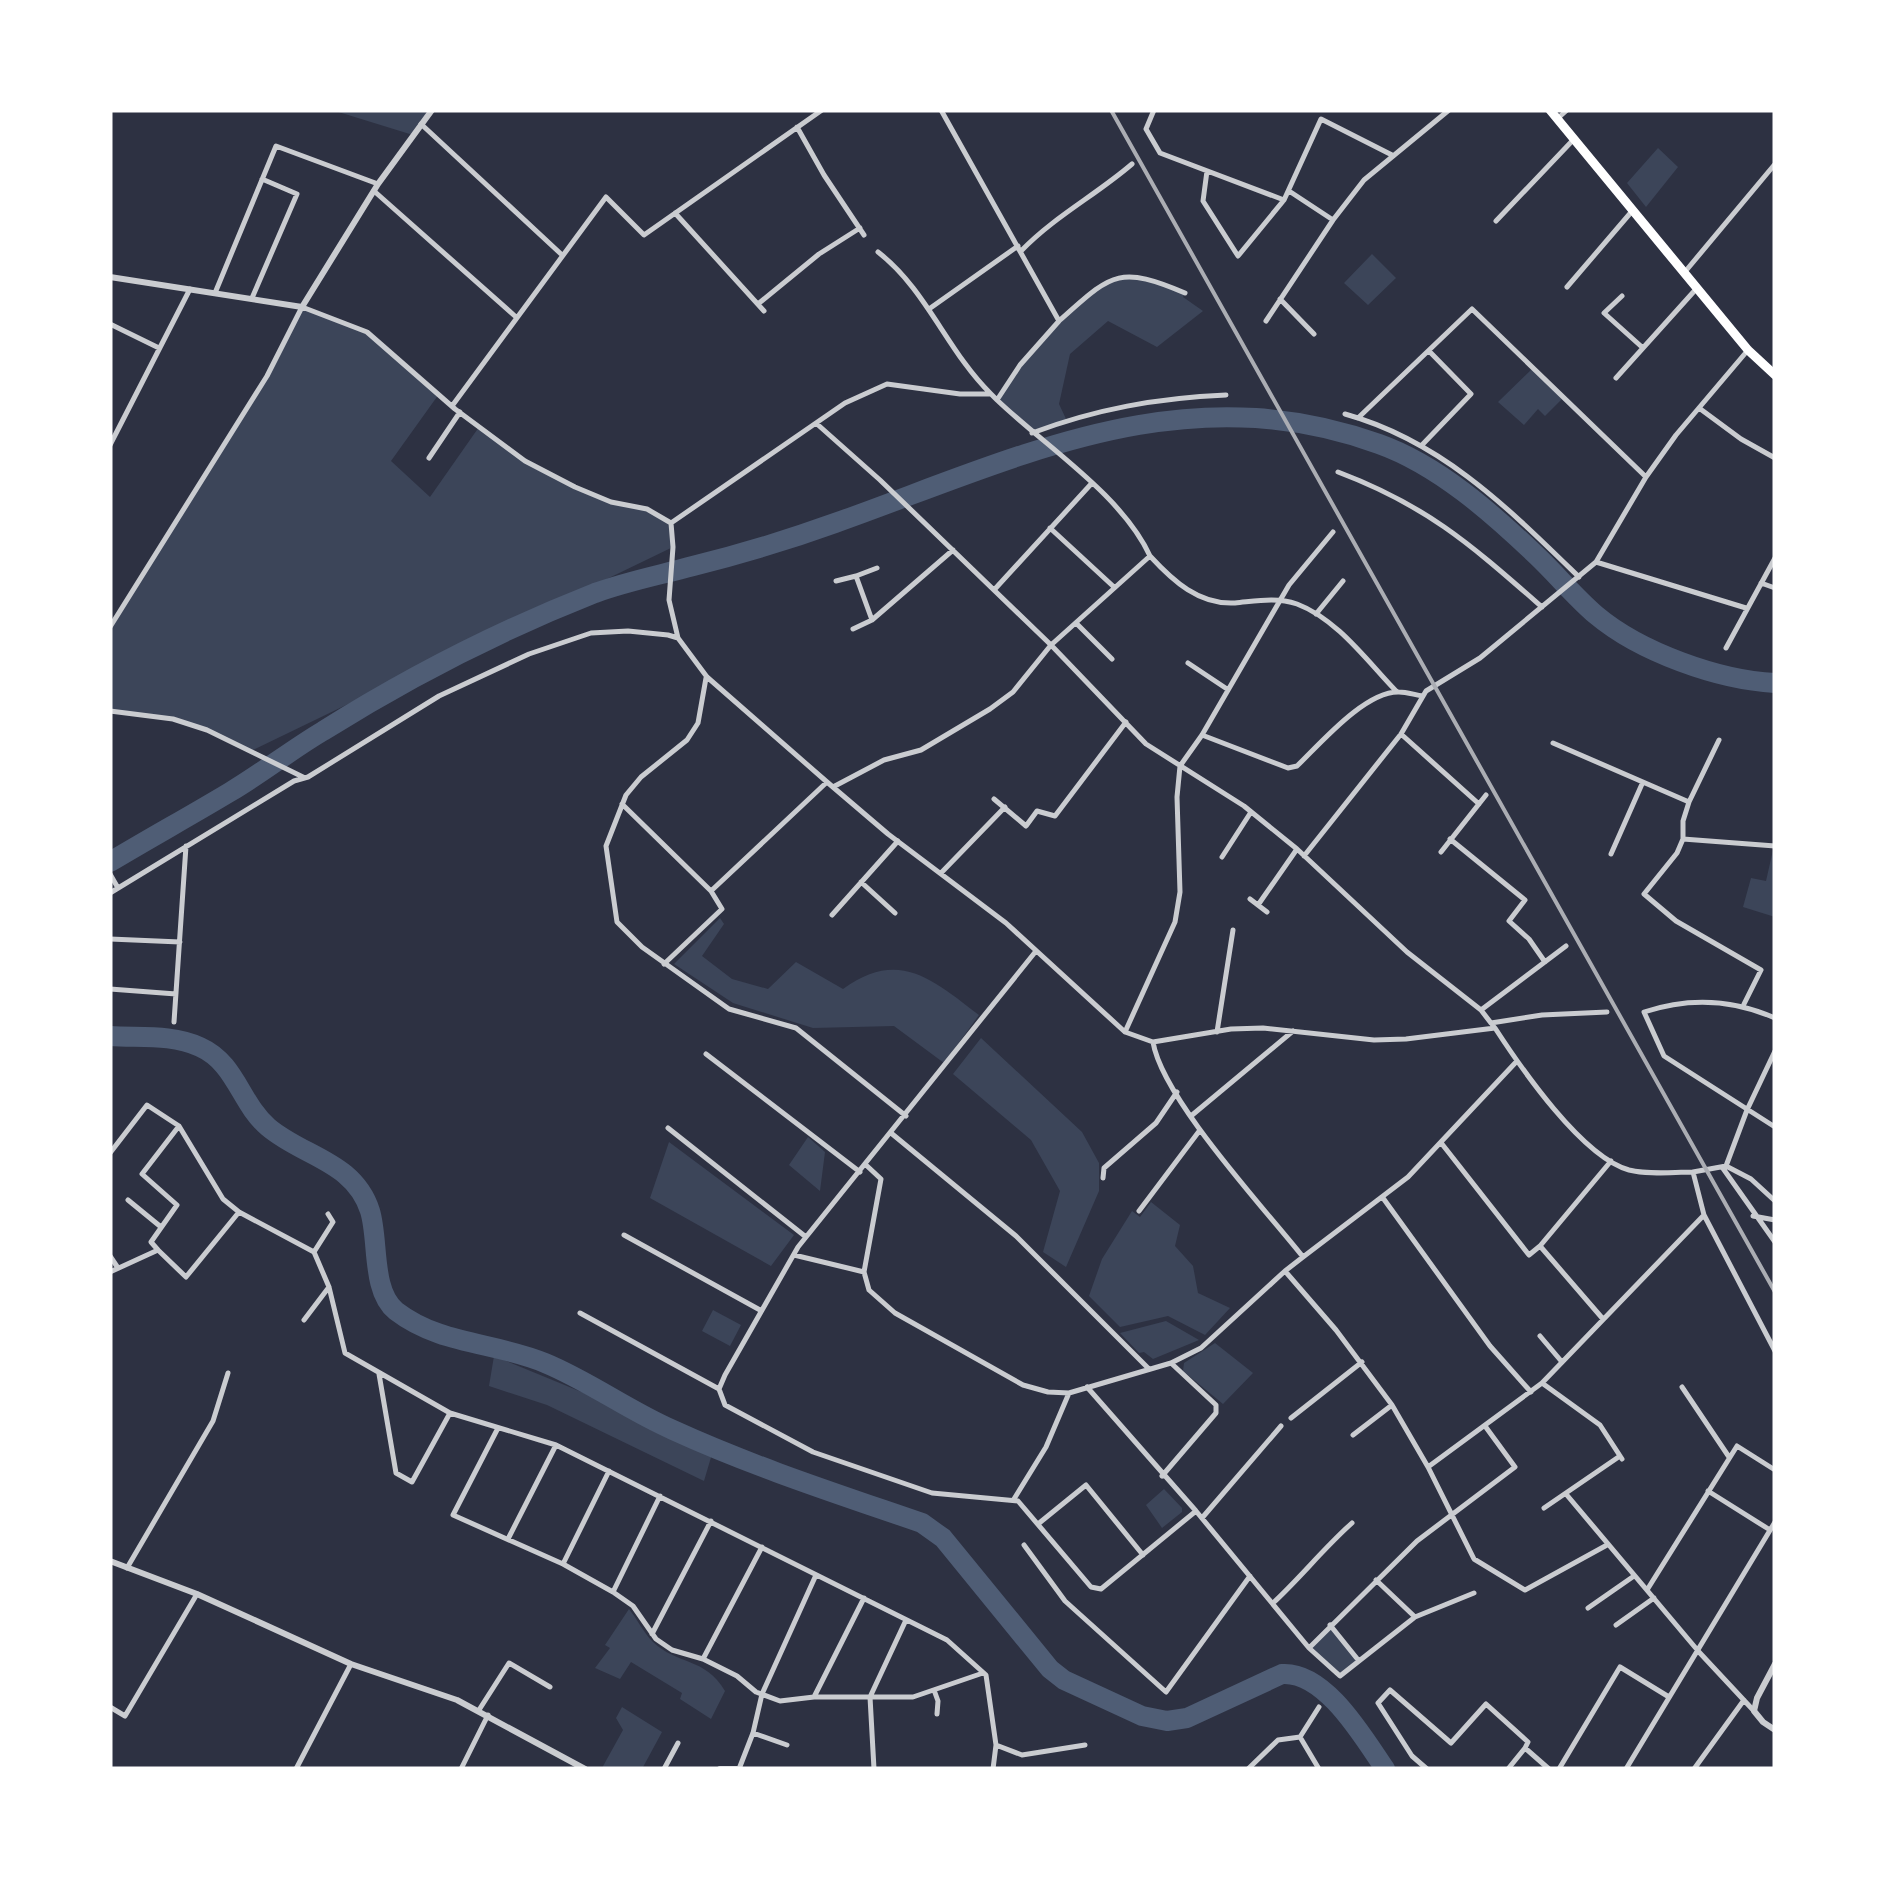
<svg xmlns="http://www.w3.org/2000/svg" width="1885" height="1879" viewBox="0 0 1885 1879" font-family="'Golos Text',sans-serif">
<rect width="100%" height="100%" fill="#2d3142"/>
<path fill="#3c4559" d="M332,110h99l-18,25z
M1658,148l20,19 -32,40 -19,-24z
M1372,254l24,24 -28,27 -24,-22z
M1133,275l52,18 -2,4 20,14 -46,36 -49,-26 -38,33 -11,50 8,17 -35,12 -35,-33c27,-40 84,-124 136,-125z
M302,307l65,25 72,62 -48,67 39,36 49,-70c40,30 81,53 128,73 22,9 45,6 64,23l2,24 -422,204 -43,-21 -35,-11 -63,-8v-84l157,-251z
M1532,369l30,30 -17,17 -7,-7 -14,16 -26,-23z
M1773,850l2,1v66l-32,-10 8,-29 15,3z
M720,918l4,6 -22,32 30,23 36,10 28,-27 47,27c56,-41 90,-9 136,26l-35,48 -50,-37 -81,2 -80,-25 -59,-39z
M981,1038l101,94 17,31v28l-33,76 -23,-15 17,-61 -29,-51 -78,-66z
M808,1137l17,15 -5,39 -31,-26z
M669,1142l125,93 -23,31 -121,-68z
M1151,1202l29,23 -5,21 18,20 5,27 32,15 -25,27 -37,-19 -48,11 -31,-31 13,-37 30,-48 8,6z
M713,1310l28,15 -11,21 -28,-15z
M1166,1321l33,19 -46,19 -9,-7 -5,1 -19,-20z
M1215,1343l38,30 -30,31 -40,-33 1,-8z
M494,1356l90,37 128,61 -8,27 -157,-76 -58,-19z
M1164,1489l18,19v4l-20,16 -16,-23z
M629,1609c8,10 15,24 24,33 24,23 52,15 72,49l-14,28 -31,-20 2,-6 -51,-31 -11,17 -25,-11 15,-20 -5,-3z
M1330,1625l29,36 -19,15 -31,-28z
M622,1707l40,25 -20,37 -40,-1 21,-38 -7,-12z"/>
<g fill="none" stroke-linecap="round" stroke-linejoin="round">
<path stroke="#4f5d75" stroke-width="20" d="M110,862c40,-24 80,-46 120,-70 32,-19 61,-42 93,-61 86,-54 178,-101 272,-138 33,-12 65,-18 98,-27 48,-12 95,-26 142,-43 183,-65 347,-150 544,-79 59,21 113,69 158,112 20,19 38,41 59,59 44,37 122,65 179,68
M110,1036c30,2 62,-2 90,11 36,16 40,56 68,80 35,30 86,34 102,84 9,29 1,80 26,100 44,34 99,31 149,52 44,18 84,48 128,67 81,37 165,64 249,93l21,15 107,131 14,11 78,36 25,5 20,-3 95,-44c43,-3 81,63 103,95"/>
<path stroke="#caccd0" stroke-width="5" d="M941,110l118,211 -39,44 -23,35c48,46 125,95 153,156l-99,89 95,99 98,62 53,43 110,103 74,58 13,17
M1154,110l-8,19 14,24 124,47 37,-81 71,36
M1557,119l10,-9
M421,124l140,130
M797,127l27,48 40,60
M1207,171l-4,30 35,55 46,-56
M374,191l142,126
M1289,191l44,29
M675,213l89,98
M1496,221l78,-82
M1021,251c34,-35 75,-56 111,-87
M878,252c49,38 69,99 113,142
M1684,273l91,-109
M1567,287l66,-77
M215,293l61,-147 102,38
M1622,296l-18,17 39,35
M252,298l45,-104 -35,-15
M1280,299l34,35
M758,304l61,-50 41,-26
M929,309l89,-63
M1059,321c52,-46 58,-57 126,-28
M1266,321l67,-101 31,-40 85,-70
M110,324l49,24
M1616,378l81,-90
M452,406l154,-209 38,38 178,-125
M1699,408l42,31 34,19
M1345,414c97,27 164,95 234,163
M1358,418l114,-109 174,168
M817,424l63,56 171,165 -38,47 -23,17 -69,41 -37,10 -51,27
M1032,433c64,-24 125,-35 194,-38
M110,445l80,-156
M1421,446l50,-52 -42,-43
M429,458l31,-46
M1338,472c90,34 133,73 204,135
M671,523l174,-120 42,-19 73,10h31l6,6
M1050,528l64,59
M1150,556c23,25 49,49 85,47 22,-2 41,-6 62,1 40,15 70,57 99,87
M1596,562l150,46
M856,576l21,-8
M836,581l20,-5 16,44
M1761,583l14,5
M994,590l98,-107
M1316,614l27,-33
M1076,623l36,36
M110,627l157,-251 35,-69 65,25 88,77 70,52 50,26 36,15 36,7 24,14 2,24 -4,53 9,38
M853,629l19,-9 81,-70
M1726,648l49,-90
M1188,663l39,26
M706,678l-8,45 -11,17 -46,37 -15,18 -20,51 11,76 25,25 87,62 67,19 110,88
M110,711l63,8 34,11 96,47
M1401,734l78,70
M1202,735l86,33 9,-2c23,-22 68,-75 102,-74 8,0 16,3 24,4
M1553,743l136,59 -6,19v18
M994,799l32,27 11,-15 18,5 71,-94
M1689,802l30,-62
M622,804l89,87
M1450,839l75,61 -16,21 20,18 16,23
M1441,852l45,-57
M1611,854l31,-70
M1304,856l97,-122 25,-43 54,-33 116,-96 50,-85 30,-42 72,-85
M1222,857l29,-45
M941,873l64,-66
M110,874l8,14
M861,882l34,31
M110,893l184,-112 14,-4 131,-81 90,-42 62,-21 37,-2 40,4 10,3 29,39 120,105 61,52 118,89 119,109 28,10 78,-13 32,-1 111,12 32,-1 89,-11c26,40 87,129 134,142 20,5 43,2 64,2
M1250,899l17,13
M1258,905l39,-56
M832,915l66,-74
M110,939l70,3
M1036,951l-238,296 -73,128 -6,14 6,16 88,47 119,41 86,8 73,86 10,2 95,-78
M664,964l58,-55 -11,-18 116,-109
M110,989l66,5
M1744,1004l17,-34 -85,-49 -32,-27 33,-41 6,-14 92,7
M1481,1010l85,-64
M1775,1018c-43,-19 -86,-21 -131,-6l20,44 111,71
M174,1022l12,-176
M1491,1023l51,-8 65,-3
M1125,1032l50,-110 5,-30 -3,-95 3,-31 22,-31 87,-150 44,-53
M1217,1032l16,-102
M1153,1042c9,56 112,167 150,215l-18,14 51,59 56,75 36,62 46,92 51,31 82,-45
M706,1054l154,118
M1191,1116l102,-85
M668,1128l138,109
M891,1133l125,103 133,133
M1442,1144l87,111 11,-9 63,73
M110,1153l37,-48 32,21
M866,1165l15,14 -17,93 5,18 26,23 128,72 25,7 21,1 102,-30 30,-15 84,-77
M1726,1166l25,13 24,22
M1722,1167l53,75
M1103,1178l1,-10 52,-45 21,-31
M1383,1198l107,148 41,46
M128,1200l33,27
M1139,1211l61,-81
M1704,1215l71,136
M1753,1216l22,4
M624,1235l136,75
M1540,1246l71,-85
M158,1250l-7,-8 26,-37 -35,-31 37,-48 44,73 16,13 75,40 15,35 16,66 105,60 106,32 391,195 39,35 10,70 -3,24
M314,1252l19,-30 -5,-8
M794,1255l70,17
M110,1256l8,12
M1303,1257l105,-80 109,-116
M110,1272l48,-22 28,27 53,-65
M580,1313l139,76
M304,1320l25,-33
M1540,1336l22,26
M379,1374l17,99 16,9 38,-69
M1542,1383l58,42 22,34
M1087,1387l109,124 113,137 108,-107 98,-74 -30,-41
M1682,1387l47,70
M1291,1418l71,-56
M498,1428l-45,87 110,49 50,28 20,14 23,33 16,11 31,9 34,17 19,16 24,9 34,-4h99l70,-24
M1353,1435l39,-30
M1428,1467l114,-84 162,-168 -11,-43 33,-6 21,-56 28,-59
M1162,1476l54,-63v-8l-45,-42
M1708,1491l62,39
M1566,1494l133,158 55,59
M1014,1499l32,-52 23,-54
M1544,1508l76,-52
M1202,1518l79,-92
M1038,1524l48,-39 57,70
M508,1539l48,-94
M1024,1545l41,56 101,91 84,-116
M563,1564l46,-93
M127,1568l86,-147 15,-48
M1376,1580l39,37
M1647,1590l90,-144 38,24
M613,1592l47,-96
M1273,1603c28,-26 50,-54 79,-80
M1588,1608l46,-32
M1330,1625l29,36 56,-44 59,-24
M1616,1625l38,-27
M652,1634l59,-113
M1309,1648l31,28 19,-15
M703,1659l59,-112
M934,1690l4,11 -1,13
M814,1697l50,-99
M110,1707l15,9 72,-122
M479,1710l30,-47 41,24
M753,1733l34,12
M1300,1737l19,32
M996,1745l26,10 63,-10
M296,1769l55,-105
M461,1769l27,-54
M664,1769l14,-26
M739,1769l14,-36 9,-39 54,-119
M874,1769l-4,-72 36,-77
M1248,1769l30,-29 22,-3 19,-30
M1427,1769l-15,-13 -34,-53 12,-13 61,53 35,-39 42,38 -3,6 24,21
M1508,1769l17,-21
M1559,1769l61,-102 49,30
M1626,1769l149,-247
M1694,1769l50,-69"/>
<path stroke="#caccd0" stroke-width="6" d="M110,277l192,30 76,-123 54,-74
M110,1561l87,33 154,70 106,36 128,69
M1775,1664l-18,34 -3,13 9,11 12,8
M720,1769h20"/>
<path stroke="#fff" stroke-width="9" d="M1550,110l198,240 27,25"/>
<path stroke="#abadb3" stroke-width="4" d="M1111,110l664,1182"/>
</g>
<rect width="1885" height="1879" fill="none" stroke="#ffffff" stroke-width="225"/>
</svg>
